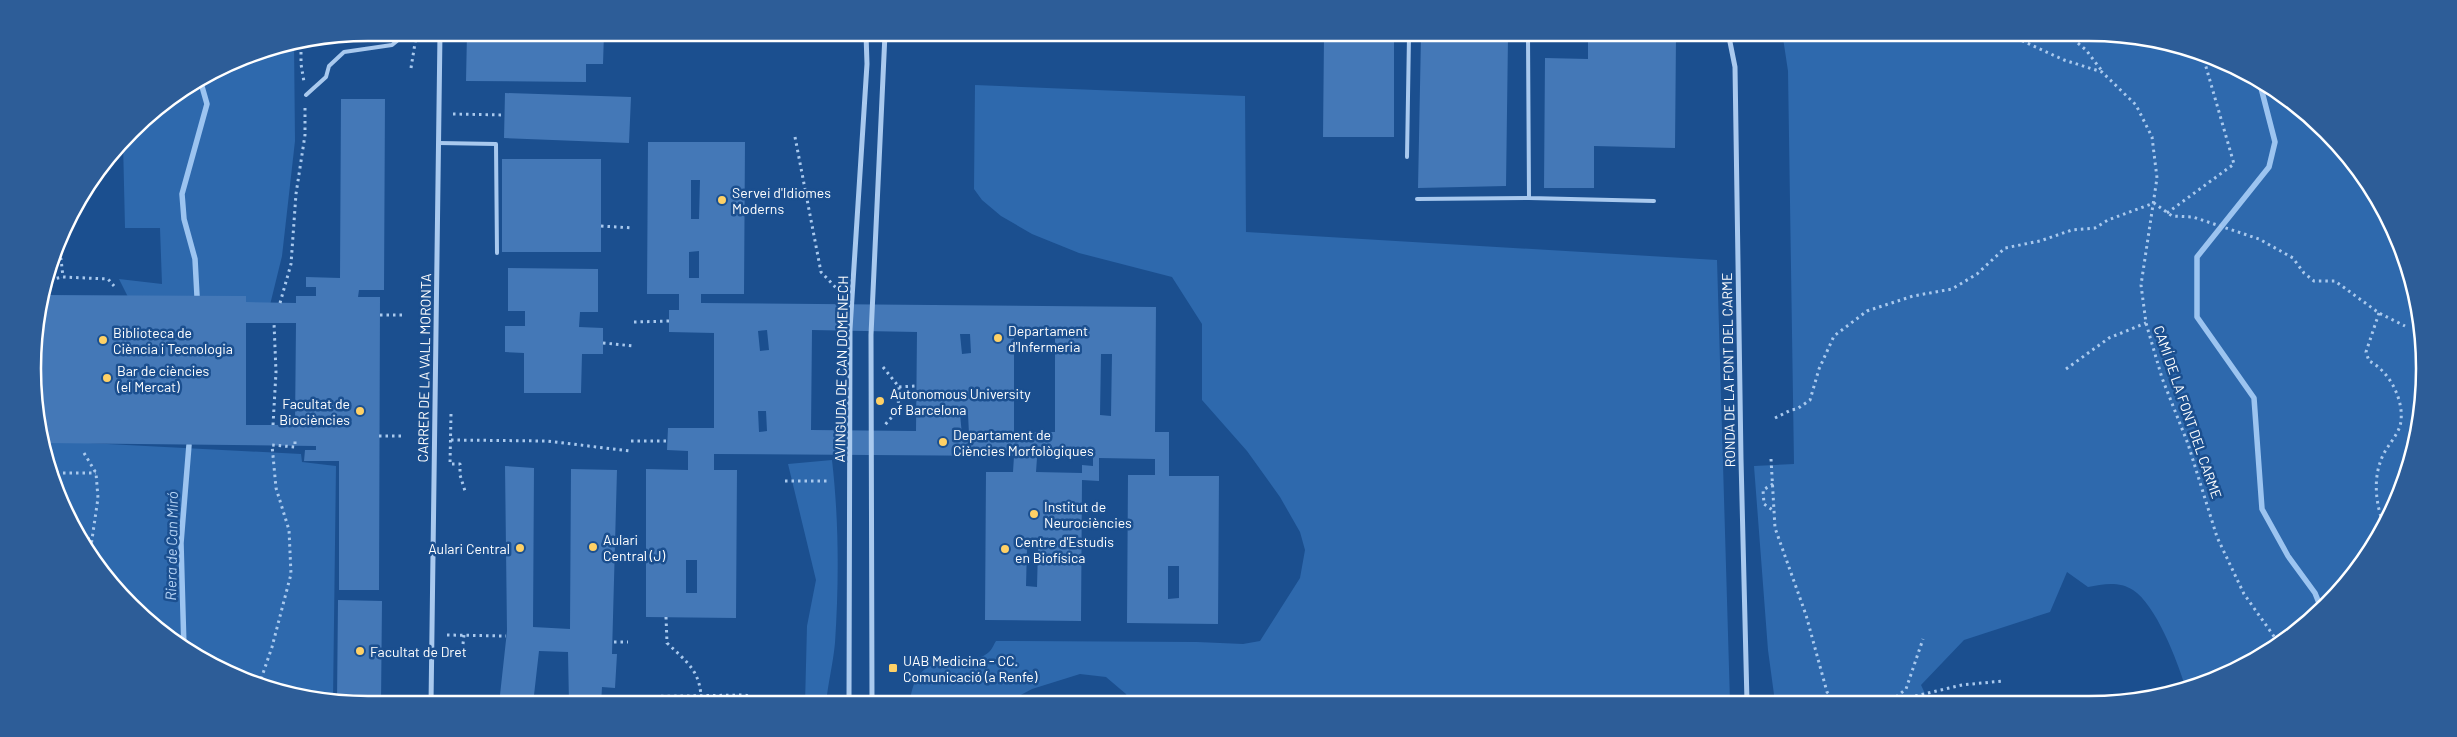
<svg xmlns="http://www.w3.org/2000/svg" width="2457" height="737" viewBox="0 0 2457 737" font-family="Barlow,sans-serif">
<rect width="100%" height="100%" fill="#1b4f8f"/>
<path fill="#2e69ad" d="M1783,38l371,1 63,19 58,31 51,42 42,51 31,58 19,63 6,65 -6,66 -38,102 -70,85 -73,49 -52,16c-8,-26 -29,-81 -52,-96 -14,-9 -30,-6 -45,-3l-21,-15 -17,40 -86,28 -43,45 8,17h-154l-7,-52 -14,-184 40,-2 -6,-393z
M294,42l1,99 -13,115 -13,53 -139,-8 -11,-22 43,5 -2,-56h-35l-2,-86 24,-26 93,-58z
M975,85l270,11 1,136 471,28 13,442 -600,1 -4,-9 -20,-17 -26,-3 -48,15 -26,14 -96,1c5,-63 59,-31 80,-53 2,-2 4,-7 6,-10l201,1 46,2 17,-3 40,-63 5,-28 -5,-18 -20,-35 -33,-46 -45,-51v-76l-30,-47 -93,-24 -47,-19 -31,-18 -19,-16 -8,-11z
M50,441l251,13 1,8 34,4 -3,235 -30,-3 -63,-19 -58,-31 -80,-75 -35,-56 -23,-61 -1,-6 7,-1z
M832,460c7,60 7,123 3,183 -2,21 -7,40 -9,61h-21l2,-78 9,-46 -28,-116z"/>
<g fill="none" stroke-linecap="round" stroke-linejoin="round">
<path stroke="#9cc4f0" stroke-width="5.5" d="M2259,80l16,62 -6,25 -72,90v60l57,81 8,111 26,47 27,37 6,15
M197,296l-2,-37 -11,-40 -2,-25 25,-90 -6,-21
M184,649l-3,-106 8,-98"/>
</g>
<path fill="#4478b7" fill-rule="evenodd" d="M467,33h137l-1,31h-17v18l-120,-1z
M1324,36h70v101h-71z
M1421,36l87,1 -2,149 -88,2z
M1588,37h88l-1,111 -81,-2v42h-50l1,-130 43,1z
M505,93l126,4 -2,46 -125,-5z
M341,99h44l-1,191h-25l-1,7h22l-1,293h-40v-129h-35l1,-11h11v-4l-273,-3 -10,-97 9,-51 204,1v6l50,1v-7h20v-9h-10v-10l34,1zM246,323h50l-1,102h-49z
M648,142h97l-1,152h-43v9l455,4 -1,125h14v44h50l-1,148 -91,-1 1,-148h27v-16l-56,-1v23l-17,-1 -1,141 -96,-1 1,-148h27l1,-16 -300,-2v16h23l-1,148 -90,-1v-148l42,1v-19l-21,-1 1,-22h46v-95l-45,-1v-22h10v-16h-32zM691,180h9l-1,39h-8zM699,251v27h-10v-26zM767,330l2,20 -9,1 -2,-20zM812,330l105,2 -1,99 -105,-1zM1014,333l41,1v98h-41zM960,334h10l1,19 -9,1zM1101,354h11l-1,62 -11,-1zM758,411h8l1,20 -8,1zM960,414h8l1,20 -7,1zM1037,458h56v8l-11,-1v8l-46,-1zM1027,547l11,1 -1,39 -11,-1zM686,560h11v33h-11zM1168,566h11v32l-11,1z
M502,159h99v93h-99z
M508,268l90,1v43h-18l-1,15 24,1v26h-21l-1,39h-57v-40l-19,-1v-26h20v-15h-17z
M505,466l29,2 -1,159 37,2 1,-160 46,1 -5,184h5l-2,34 -13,-1 -1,17h-32l-1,-52 -29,-1 -6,53h-34l8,-73z
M338,600l44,1 -1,103 -44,-3z"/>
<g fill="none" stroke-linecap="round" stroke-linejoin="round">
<path stroke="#a9c9ee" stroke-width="3" stroke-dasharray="2.5 4" stroke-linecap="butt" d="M2016,38l48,22 38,12 34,33 16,32 5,41 -16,107 5,38 16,55 26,66 29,93 27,57 34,48
M301,39v25l3,18
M2073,39l13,11 16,21
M411,68l5,-31
M453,114l52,1
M795,137l26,135 18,19
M2167,213l67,-49 -32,-111
M601,226l32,2
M53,259h8l2,18
M44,281l19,-4 45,2 6,7
M280,303l11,-39 5,-70 9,-59v-29
M2379,313l-13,39 3,9c21,10 37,42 31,65 -4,12 -15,22 -19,34 -8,20 -5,46 3,65
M380,315h24
M634,322l36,-1
M603,343l31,3
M883,367l16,20 -1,23 -15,17
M2066,369l43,-31 37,-15
M899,387l17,-1
M451,414l-1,50h10v11l5,16
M1775,418l16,-8 6,-1 13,-9 9,-31 15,-33 33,-25 46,-15 39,-7 25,-15 28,-26 35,-7 32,-11 23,-2 13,-8 46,-17 18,13 21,1 66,22 34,19 11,15 10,8h21l44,32 26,13
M273,425l3,-53 -2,-49
M379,436h23
M451,440l96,1 83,10
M631,441h37
M84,453l12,20 2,25 -8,55
M1771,459l4,69 31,87 21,77 9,10
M50,473h46
M785,481h44
M1773,484l-10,6 1,14 10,7
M81,539h9
M666,617l1,26c21,20 35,29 34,61
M447,635l59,1
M614,642h14
M463,644l1,-9
M259,685l13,-38 19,-73 -2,-44 -13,-42 -4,-43 23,2v-9
M622,697l122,-2 19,4 3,5
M1891,701l15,-12 17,-50
M1890,702l72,-17 41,-4"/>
<path stroke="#a9c9ee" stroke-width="4" d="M1528,37l1,161
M306,95l20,-18 3,-11 15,-14 48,-7 11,-9v-3
M439,143l57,1 1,109
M1407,157l2,-121
M1417,199l112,-1 125,3"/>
<path stroke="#a9c9ee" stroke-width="5" d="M1729,37l6,30 6,392 6,243
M431,704l9,-671
M849,704l1,-375 17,-265 -1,-30
M872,704l-1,-369 14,-301"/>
</g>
<g fill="#ffd166" stroke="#1b4f8f" stroke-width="2">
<circle cx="722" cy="200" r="5"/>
<circle cx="998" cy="338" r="5"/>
<circle cx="103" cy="340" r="5"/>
<circle cx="107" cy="378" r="5"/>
<circle cx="880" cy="401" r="5"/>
<circle cx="360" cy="411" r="5"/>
<circle cx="943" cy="442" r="5"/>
<circle cx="1034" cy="514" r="5"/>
<circle cx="593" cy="547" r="5"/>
<circle cx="520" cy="548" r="5"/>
<circle cx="1005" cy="549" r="5"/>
<circle cx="360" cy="651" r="5"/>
<rect x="888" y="663" width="10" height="10" rx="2.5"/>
</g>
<g text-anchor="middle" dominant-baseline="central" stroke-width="5" stroke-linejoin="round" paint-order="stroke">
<g font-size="14" fill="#fff" stroke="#1b4f8f" text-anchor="start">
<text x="732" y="192">Servei d'Idiomes<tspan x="732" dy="16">Moderns</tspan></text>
<text x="1008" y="330">Departament<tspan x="1008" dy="16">d'Infermeria</tspan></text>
<text x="113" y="332">Biblioteca de<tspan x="113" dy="16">Ciència i Tecnologia</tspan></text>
<text x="117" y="370">Bar de ciències<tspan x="117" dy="16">(el Mercat)</tspan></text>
<text x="890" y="393">Autonomous University<tspan x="890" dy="16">of Barcelona</tspan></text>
<text x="350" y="403" text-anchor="end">Facultat de<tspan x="350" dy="16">Biociències</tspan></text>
<text x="953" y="434">Departament de<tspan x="953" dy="16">Ciències Morfològiques</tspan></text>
<text x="1044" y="506">Institut de<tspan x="1044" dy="16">Neurociències</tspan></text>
<text x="603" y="539">Aulari<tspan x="603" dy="16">Central (J)</tspan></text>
<text x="1015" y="541">Centre d'Estudis<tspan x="1015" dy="16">en Biofísica</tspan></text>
<text x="510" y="548" text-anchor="end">Aulari Central</text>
<text x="370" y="651">Facultat de Dret</text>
<text x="903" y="660">UAB Medicina - CC.<tspan x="903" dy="16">Comunicació (a Renfe)</tspan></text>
</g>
<g font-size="14" fill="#fff" stroke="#1b4f8f">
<text transform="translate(424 368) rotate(-89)">CARRER DE LA VALL MORONTA</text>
<text transform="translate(841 369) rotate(-89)">AVINGUDA DE CAN DOMENECH</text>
<text transform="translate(1728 370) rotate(-91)">RONDA DE LA FONT DEL CARME</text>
<text transform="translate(2188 412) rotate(71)">CAMÍ DE LA FONT DEL CARME</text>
</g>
<g font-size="15" font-style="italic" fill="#b5d3f5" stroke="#1b4f8f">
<text transform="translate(171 546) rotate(-89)">Riera de Can Miró</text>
</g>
</g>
<path d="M0 0H2457V737H0ZM368 41H2089A327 327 0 0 1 2416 368V369A327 327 0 0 1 2089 696H368A327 327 0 0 1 41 369V368A327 327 0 0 1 368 41Z" fill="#2d5d98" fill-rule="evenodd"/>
<path fill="none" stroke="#fff" stroke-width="2.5" d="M368 41H2089A327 327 0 0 1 2416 368V369A327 327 0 0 1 2089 696H368A327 327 0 0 1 41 369V368A327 327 0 0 1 368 41Z"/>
</svg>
